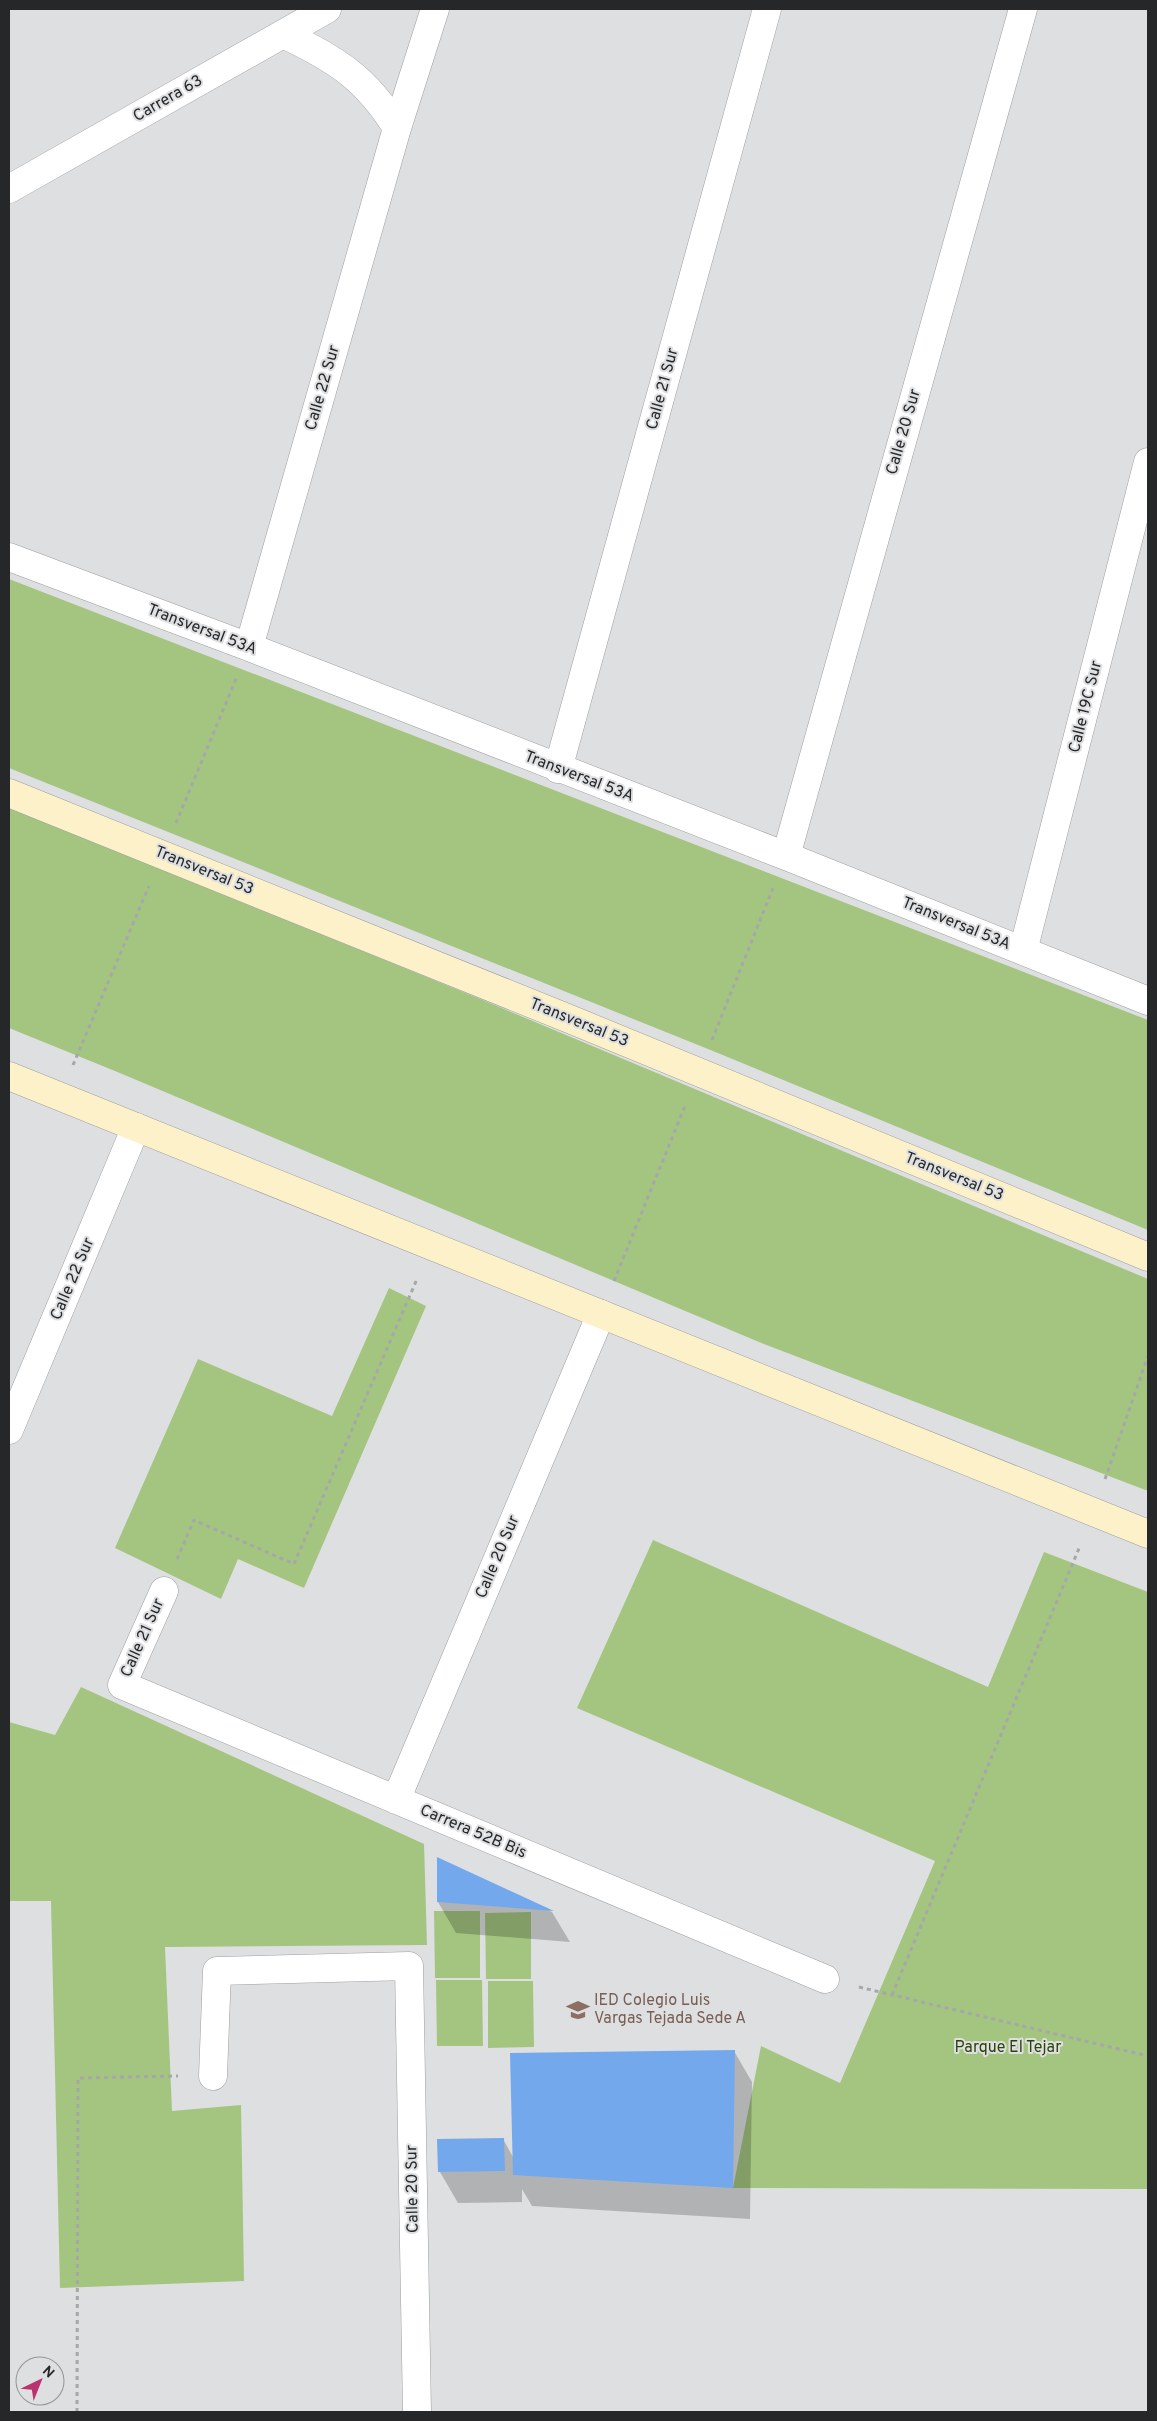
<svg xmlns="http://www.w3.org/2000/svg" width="1157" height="2421" viewBox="0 0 1157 2421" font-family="Overpass,sans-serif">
<rect width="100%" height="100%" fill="#dedfe1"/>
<path fill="#a4c580" d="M9,579l1139,441v210l-440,-181 -699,-281z
M9,807l476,194 663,278v212l-389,-149 -644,-271 -106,-43z
M389,1288l37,18 -122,282 -66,-29 -17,40 -106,-51 83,-189 134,57z
M653,1540l335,147 56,-135 104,40v597l-415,-1 28,-142 79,37 95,-222 -358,-153z
M81,1687l343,157 3,101 -262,2 7,164 69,-6 3,176 -184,7 -9,-387h-42v-179l46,13z
M434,1911h46v67h-45z
M531,1912v67h-45l-1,-66z
M436,1980h46l1,66h-46z
M488,1981h45l1,66 -46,1z"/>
<path fill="#0003" d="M438,1859l114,53 18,30 -114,-9 -18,-31z
M734,2051l18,31 -2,137 -218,-13 -10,-17v13l-64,1 -18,-31 63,-33 10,18z"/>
<path fill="#74a8ec" d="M437,1857l117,54 -117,-9z
M735,2050l-2,138 -220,-13 -3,-122z
M504,2138l1,33 -67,1 -1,-33z"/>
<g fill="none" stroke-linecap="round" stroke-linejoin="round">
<defs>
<path id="street" d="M283,34c53,25 83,44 114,94
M9,189l318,-180
M9,557l240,90 537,209 362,145
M249,647l148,-519 38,-119
M558,769l209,-760
M786,856l237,-847
M1023,951l125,-489
M9,1430l127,-303
M164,1591l-42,94 703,294
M396,1800l205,-486
M213,2076l4,-105 192,-5 8,446"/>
<path id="secondary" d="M9,793l563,227 576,237
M9,1076l1139,458"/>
</defs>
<use href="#street" stroke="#9d9fa1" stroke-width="29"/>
<use href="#secondary" stroke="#9d9fa1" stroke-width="29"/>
<path stroke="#a6a7a9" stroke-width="3" stroke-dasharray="4 4" stroke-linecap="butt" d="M176,823l60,-144
M712,1040l61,-152
M73,1065l76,-179
M614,1281l71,-175
M1105,1479l43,-123
M177,1559l17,-39 100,44 123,-285
M859,1987l289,69
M892,1995l188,-449
M77,2412l1,-334 100,-2"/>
<use href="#street" stroke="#fff" stroke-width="28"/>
<use href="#secondary" stroke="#fdf1ca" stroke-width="28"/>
</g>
<defs>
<symbol id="school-bare" viewBox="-9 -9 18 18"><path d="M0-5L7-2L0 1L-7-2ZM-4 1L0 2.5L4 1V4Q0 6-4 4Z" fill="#8d6e63" stroke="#dedfe1" stroke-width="2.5" paint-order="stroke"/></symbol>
</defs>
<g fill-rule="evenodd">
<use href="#school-bare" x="562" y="1994" width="32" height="32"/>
</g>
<g text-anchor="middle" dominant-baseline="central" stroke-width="4" stroke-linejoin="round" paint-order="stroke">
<g font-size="16" fill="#262728" stroke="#dedfe1">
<text transform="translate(168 99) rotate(-30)">Carrera 63</text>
<text transform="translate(323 388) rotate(-74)">Calle 22 Sur</text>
<text transform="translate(663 389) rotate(-75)">Calle 21 Sur</text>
<text transform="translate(904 432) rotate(-74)">Calle 20 Sur</text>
<text transform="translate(202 630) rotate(21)">Transversal 53A</text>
<text transform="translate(1086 707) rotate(-76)">Calle 19C Sur</text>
<text transform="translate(579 777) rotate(21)">Transversal 53A</text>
<text transform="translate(204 871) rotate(22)">Transversal 53</text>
<text transform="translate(956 924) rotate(22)">Transversal 53A</text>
<text transform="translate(579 1023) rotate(22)">Transversal 53</text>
<text transform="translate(954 1177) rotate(22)">Transversal 53</text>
<text transform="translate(73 1279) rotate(-67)">Calle 22 Sur</text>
<text transform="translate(498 1557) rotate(-67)">Calle 20 Sur</text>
<text transform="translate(143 1638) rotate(-66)">Calle 21 Sur</text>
<text transform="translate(473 1832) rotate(23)">Carrera 52B Bis</text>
<text transform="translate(413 2189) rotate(-91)">Calle 20 Sur</text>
</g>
<g font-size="16" fill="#785e54" stroke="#dedfe1" text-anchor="start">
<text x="594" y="2001">IED Colegio Luis<tspan x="594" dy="18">Vargas Tejada Sede A</tspan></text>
</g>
<g font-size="16" fill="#2c4308" stroke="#dedfe1">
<text x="1008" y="2048">Parque El Tejar</text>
</g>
</g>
<rect width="1157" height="2421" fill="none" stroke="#262728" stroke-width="20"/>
<g transform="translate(40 2381) rotate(43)"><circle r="24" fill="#dedfe1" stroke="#949597"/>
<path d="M0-4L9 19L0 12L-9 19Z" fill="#ba3270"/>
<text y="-8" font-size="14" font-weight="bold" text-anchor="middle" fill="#262728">N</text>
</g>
</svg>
